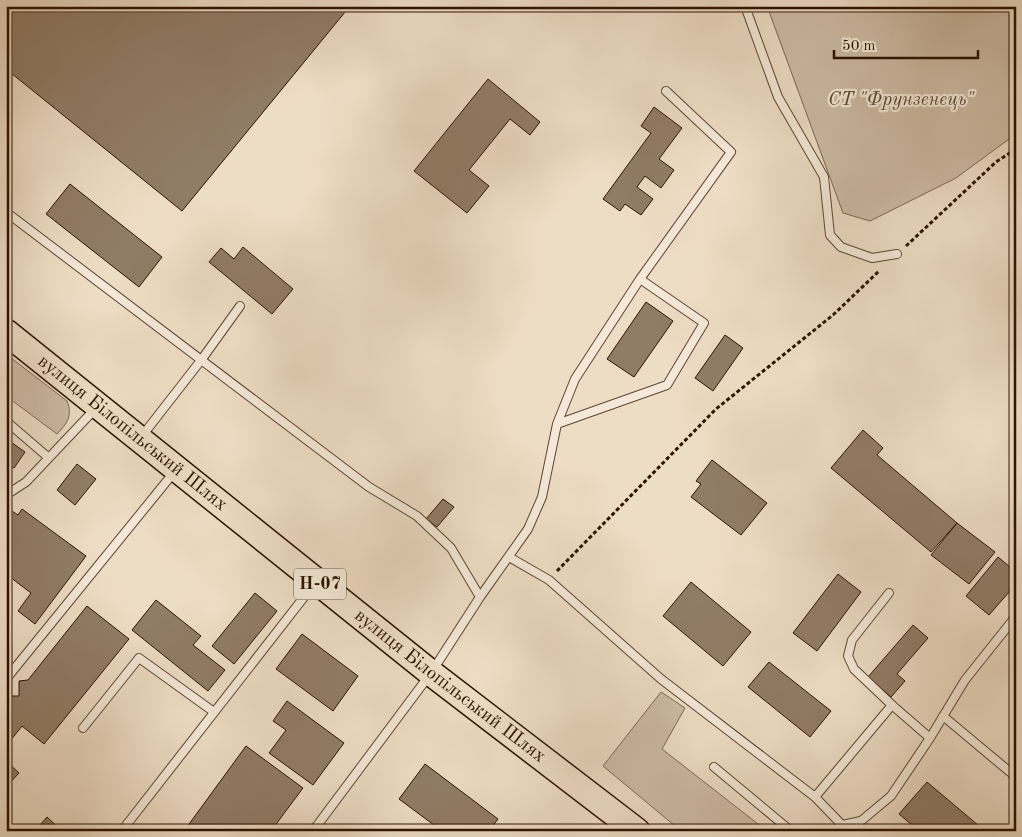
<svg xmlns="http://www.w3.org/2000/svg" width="1022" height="837" viewBox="0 0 1022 837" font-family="'Old Standard TT',serif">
<rect width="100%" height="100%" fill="#eeddc5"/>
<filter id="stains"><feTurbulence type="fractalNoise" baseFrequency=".004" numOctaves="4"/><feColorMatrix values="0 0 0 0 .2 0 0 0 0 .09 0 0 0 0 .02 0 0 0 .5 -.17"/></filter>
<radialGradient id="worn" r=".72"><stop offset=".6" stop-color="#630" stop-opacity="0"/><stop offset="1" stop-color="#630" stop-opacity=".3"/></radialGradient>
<path fill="#cdbba4" stroke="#7d6752" d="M767,6h249v128l-60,44 -86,43 -27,-8z
M6,354l61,47c6,14 0,23 -10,33l-51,-38z
M661,692l24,16 -23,41 105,82h-86l-78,-65z"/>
<path fill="#917c66" stroke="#2d1300" d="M6,6h344l-168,205 -176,-142z
M488,79l52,43 -10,13 -20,-16 -41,51 20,16 -22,27 -53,-42z
M654,107l28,21 -23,31 15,11 -13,18 -16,-12 -8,11 16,12 -12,16 -16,-11 -5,7 -17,-12 48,-66 -10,-7z
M70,184l92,73 -23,30 -93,-73z
M243,247l50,42 -21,25 -63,-52 12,-14 13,11z
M646,302l27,19 -39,56 -27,-18z
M725,335l18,13 -30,43 -18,-13z
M863,430l20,18 -6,7 80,68 -26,29 -100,-84z
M8,440l17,12 -11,16 -8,-5v-21z
M712,460l55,43 -26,32 -50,-38 10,-13 -5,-3z
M77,464l19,15 -21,26 -18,-15z
M443,499l11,8 -17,20 -11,-8z
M6,507l12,8 4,-6 64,47 -51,68 -17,-13 13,-18 -25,-19z
M957,523l38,29 -26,32 -38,-29z
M998,557l18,15v12l-27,31 -23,-19z
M838,574l23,18 -44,59 -24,-18z
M691,582l60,50 -28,34 -60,-50z
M255,593l22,18 -43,53 -22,-18z
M156,600l45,36 -8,9 32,25 -17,21 -76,-61z
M87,606l42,33 -85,105 -22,-18 -16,20v-50h13v-15l9,-1z
M913,625l15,13 -31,36 8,7 -14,16 -23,-20z
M302,634l56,42 -25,35 -57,-42z
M769,662l62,49 -21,26 -62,-50z
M287,701l57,42 -31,42 -44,-32 17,-23 -13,-9z
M246,746l57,42 -32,43h-87z
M6,761l13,12 -13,14z
M425,764l73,55 -9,12h-47l-43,-32z
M927,782l58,49h-66l-20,-17z
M47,817l15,14h-27z"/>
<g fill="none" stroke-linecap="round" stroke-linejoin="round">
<defs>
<path id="service" d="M745,6l33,91 46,80 6,58 11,12 31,11 25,-4
M6,212l363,275 48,29 34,32 29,49 -49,76 -118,158
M6,421l43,37
M557,424l18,-45 65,-100
M142,436l60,-77 38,-53
M6,495l20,-13 70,-74
M509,557l40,23 112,99 154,118 27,28 -5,6
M480,597l48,-68 14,-32 15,-73 110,-39 37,-62 -64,-44 91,-127 -65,-61
M6,679l169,-208
M892,705l38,33 35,-58 51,-64
M943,716l73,61
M83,728l56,-70 75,54
M714,767l77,64
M815,797l77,-92 -38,-36 -6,-13 4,-16 37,-47
M842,825l19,-4 30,-25 39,-58
M124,828l191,-245"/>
<g id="primary">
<path id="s1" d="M6,332l425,341 206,158"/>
</g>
</defs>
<use href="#service" stroke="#5d4631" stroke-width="10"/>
<use href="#primary" stroke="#2d1300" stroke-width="28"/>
<path stroke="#2d1300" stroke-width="3" stroke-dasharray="4 2.5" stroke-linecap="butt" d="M906,246l90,-84 20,-13
M557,571l159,-162 117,-94 46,-44"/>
<use href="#service" stroke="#f4e9d9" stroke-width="8"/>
<use href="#primary" stroke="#eeddc5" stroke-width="25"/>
</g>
<g text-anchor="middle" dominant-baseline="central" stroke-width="4.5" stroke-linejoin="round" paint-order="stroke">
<rect fill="#f4e9d9" stroke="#695341" stroke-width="1" x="294" y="568.5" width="52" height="31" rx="4"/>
<g font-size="18" font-weight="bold" fill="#2d1300">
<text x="320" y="584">Н-07</text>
</g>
<g font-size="19" font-style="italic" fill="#5d4531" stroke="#f4e9d9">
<text x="901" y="100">СТ "Фрунзенець"</text>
</g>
<g font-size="19" fill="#2d1300" stroke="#f4e9d9">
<text stroke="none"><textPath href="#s1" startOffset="162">вулиця Білопільський Шлях</textPath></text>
<text stroke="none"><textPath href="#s1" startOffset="568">вулиця Білопільський Шлях</textPath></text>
</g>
</g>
<rect width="1022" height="837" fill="none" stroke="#eeddc5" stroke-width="25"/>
<rect x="8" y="8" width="1007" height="822" fill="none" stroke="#2d1300" stroke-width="2.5"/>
<rect x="12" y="12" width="997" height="812" fill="none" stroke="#2d1300"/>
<path d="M834 50v8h144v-8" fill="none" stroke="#2d1300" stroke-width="2.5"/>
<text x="842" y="50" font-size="15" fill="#2d1300" stroke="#f4e9d9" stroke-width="4" paint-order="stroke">50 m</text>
<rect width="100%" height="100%" filter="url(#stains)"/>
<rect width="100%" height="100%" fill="url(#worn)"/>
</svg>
